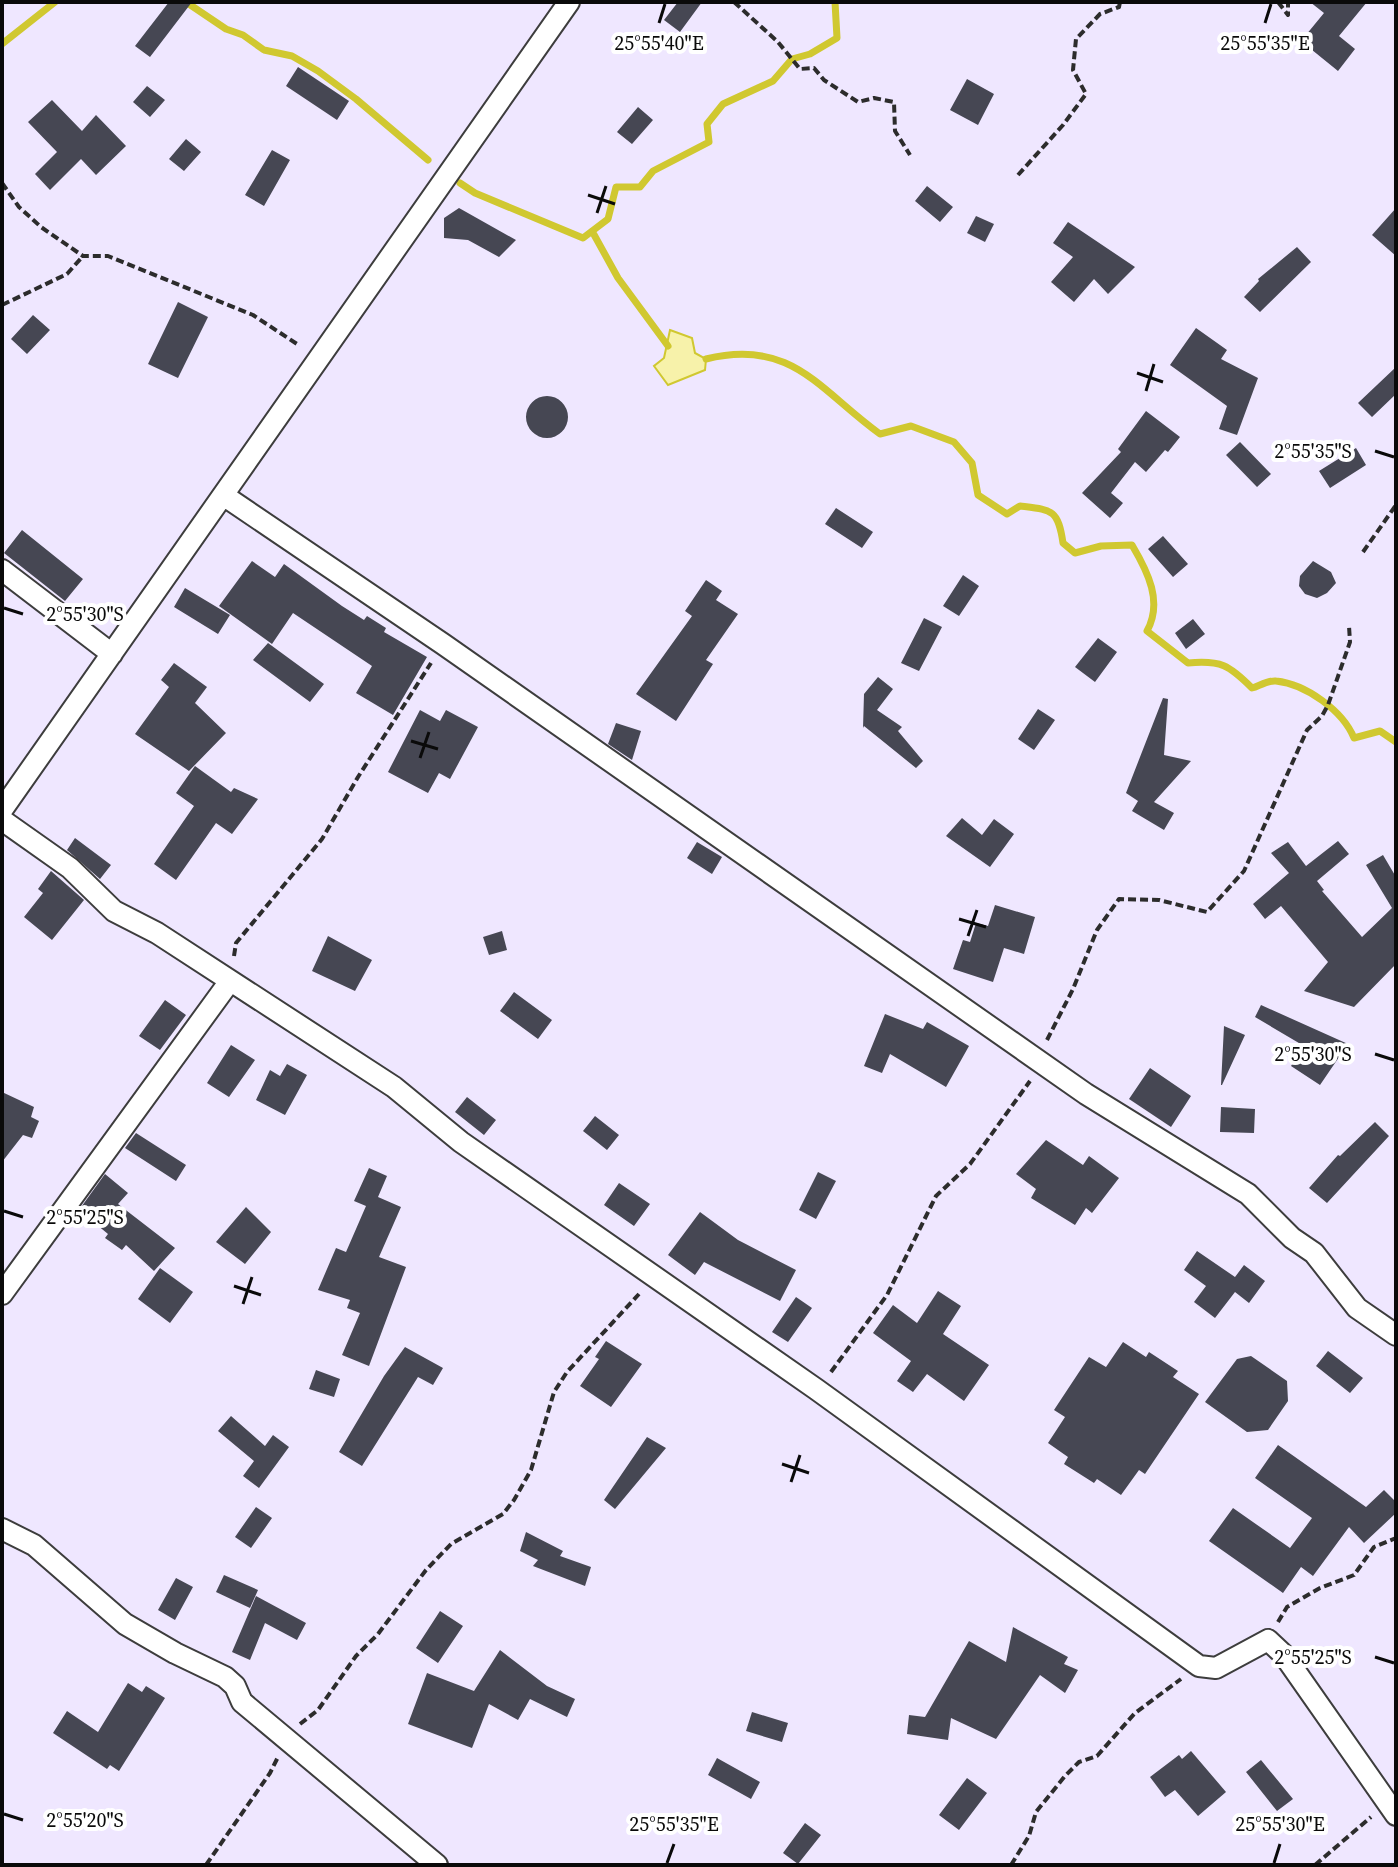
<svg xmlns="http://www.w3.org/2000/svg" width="1398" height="1867" viewBox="0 0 1398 1867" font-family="'Source Serif 4',serif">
<rect width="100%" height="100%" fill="#efe7ff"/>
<path fill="#f7f2aa" stroke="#d0c830" stroke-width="2" d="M670,330l22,8 3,15 11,6 -1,11 -37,15 -14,-19 10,-8z"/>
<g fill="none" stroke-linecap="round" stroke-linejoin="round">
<path stroke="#d0c830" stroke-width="7" d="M186,2l40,27 17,6 21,15 28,6 26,15 38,28 72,61
M2,44l53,-42
M460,183l15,10 108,45 25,-19 8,-32h24l13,-16 56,-29 -2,-18 16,-20 50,-23 19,-22 18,-5 27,-16 -2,-36
M592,231l26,47 50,68
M706,359c86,-21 113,31 174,75l31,-8 43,16 18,21 6,32 29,19 13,-8c32,4 38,3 43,37l12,10 26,-7 31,-1c16,27 31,57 15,86l41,32c33,-3 41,2 64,25 7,-2 16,-8 24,-7 30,3 67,30 78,57l26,-7 16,11"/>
</g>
<path fill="#464753" d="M169,2h23l-42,55 -15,-11z
M678,2h24l-22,30 -16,-12z
M1310,2h57l-28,34 16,13 -17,22 -37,-30 23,-28z
M298,67l51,34 -12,19 -51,-34z
M967,79l27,15 -16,31 -28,-15z
M147,86l18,14 -15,17 -17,-15z
M52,100l30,31 14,-16 30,31 -30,29 -15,-16 -31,31 -15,-16 22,-22 -29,-30z
M638,107l15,13 -21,24 -15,-12z
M186,139l15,13 -17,19 -15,-12z
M272,150l18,10 -26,46 -19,-11z
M927,186l26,21 -13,15 -25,-21z
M459,208l57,32 -17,17 -31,-17 -24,-2v-20z
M1396,208v48l-24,-21z
M976,216l18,8 -9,18 -18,-9z
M1068,222l67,45 -27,27 -14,-15 -20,23 -23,-20 22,-25 -20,-14z
M1297,247l14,15 -51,50 -16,-15 15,-16 -1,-2z
M178,302l30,15 -30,61 -30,-14z
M33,315l17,15 -23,24 -16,-15z
M1196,328l31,22 -6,9 37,19 -21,57 -18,-6 8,-23 -57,-41z
M1396,367v27l-24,23 -14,-14z
M526 417a21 21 0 1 1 42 0a21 21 0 1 1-42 0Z
M1146,411l34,26 -12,15 -3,-2 -19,22 -11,-10 -24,31 12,10 -13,15 -28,-25 39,-41 -3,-3z
M1240,442l31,32 -14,13 -31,-32z
M1356,448l10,17 -36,23 -11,-17z
M836,508l37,24 -11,16 -37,-24z
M22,530l61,49 -18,22 -61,-48z
M1163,536l25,28 -15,13 -25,-28z
M252,561l23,16 9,-13 58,42 22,14 3,-4 19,12 -2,4 43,25 -34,58 -37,-22 16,-27 -79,-53 -21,31 -53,-38z
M1313,561l18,11 5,11 -9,10 -10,5 -12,-4 -6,-8 1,-10z
M963,575l16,11 -20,30 -16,-10z
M706,580l16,11 -6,9 22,14 -32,46 7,4 -37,57 -40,-27 56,-78 -7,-5z
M185,588l45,27 -12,19 -44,-27z
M924,618l18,9 -23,44 -18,-8z
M1193,619l12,15 -19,15 -11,-16z
M1098,638l19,14 -22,30 -20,-15z
M268,643l56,41 -14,18 -57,-42z
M174,663l33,24 -12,16 31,30 -37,38 -54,-37 34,-47 -8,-7z
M878,677l15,12 -16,21 25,17 -4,4 25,30 -7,7 -52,-42 -1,2 1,-34z
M1163,698l5,1 -4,56 27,6 -37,41 20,11 -10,17 -32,-19 6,-10 -12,-8z
M1038,709l17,11 -21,30 -16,-11z
M420,710l20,11 6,-11 32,17 -28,52 -11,-6 -11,20 -40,-21z
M616,723l25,8 -9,29 -24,-16z
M195,766l36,26 3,-4 24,11 -26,35 -16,-11 -40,57 -22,-16 40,-58 -18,-13z
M962,818l20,17 12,-16 20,15 -24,33 -44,-31z
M75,838l36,27 -11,14 -33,-29z
M1338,841l11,13 -32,27 7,9 -2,1 40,46 30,-29 -26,-43 17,-10 13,22v87l-42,43 -50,-16 24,-29 -47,-56 -16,13 -12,-15 36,-31 -18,-20 17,-11 18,24z
M697,842l25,15 -10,17 -25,-16z
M51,871l33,29 -32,40 -28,-23 19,-24 -5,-4z
M995,905l40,12 -11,37 -20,-6 -11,34 -40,-13 10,-29 7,2 6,-19 12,3z
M502,931l5,19 -18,5 -6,-18z
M328,936l44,24 -17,31 -43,-20z
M514,992l38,28 -14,19 -38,-28z
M165,1000l21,15 -26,35 -21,-14z
M1261,1005l87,39 -28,41 -29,-19 13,-20 -49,-29z
M885,1014l38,15 4,-7 42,24 -23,41 -56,-33 -8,19 -18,-7z
M1224,1026l21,9 -23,50h-1z
M231,1045l24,15 -26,37 -22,-14z
M287,1064l20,11 -22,40 -29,-15 14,-30 10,6z
M1150,1068l41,28 -20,31 -42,-28z
M2,1092l32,15 -3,10 8,4 -7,17 -9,-3 -21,27z
M467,1097l29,23 -12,15 -29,-23z
M1221,1107l34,2 -1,24 -34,-1z
M595,1116l24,19 -12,15 -24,-19z
M1375,1122l14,14 -62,67 -18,-15 29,-33 2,1z
M136,1133l50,32 -10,16 -51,-33z
M1046,1140l37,25 6,-9 30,22 -27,35 -6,-5 -11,17 -44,-27 5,-9 -20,-15z
M369,1168l18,8 -9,21 23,10 -22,50 27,10 -37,99 -27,-11 18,-42 -13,-5 3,-8 -32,-10 18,-42 10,4 20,-46 -12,-5z
M818,1172l18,9 -20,38 -17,-9z
M105,1174l23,19 -10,11 57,44 -21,23 -28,-26 -4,5 -17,-12 3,-4 -29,-24z
M619,1183l31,21 -16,22 -30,-21z
M246,1207l25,25 -26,32 -29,-22z
M700,1212l38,28 58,30 -16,31 -76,-39 -9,13 -27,-20z
M1197,1251l38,26 9,-12 21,16 -16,22 -14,-11 -20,26 -21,-16 12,-16 -22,-16z
M160,1268l33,24 -23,31 -32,-24z
M938,1291l23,15 -18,28 46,31 -25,36 -37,-27 -14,18 -16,-11 14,-20 -38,-28 20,-28 24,18z
M796,1297l16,11 -24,34 -16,-10z
M606,1341l36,23 -31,43 -31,-21 19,-27 -4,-2z
M1123,1342l23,15 3,-5 29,19 -5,6 26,17 -54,80 -6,-4 -18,25 -24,-16 -3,4 -30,-19 4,-7 -20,-14 17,-26 -11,-7 35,-53 17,10z
M405,1347l38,21 -10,17 -15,-8 -56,89 -23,-14 45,-76z
M1328,1351l35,27 -13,15 -34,-27z
M1251,1356l36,25 1,20 -20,29 -21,2 -42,-30 32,-43z
M316,1370l24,9 -6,18 -25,-8z
M231,1416l34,30 8,-11 16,12 -30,41 -16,-12 11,-15 -36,-30z
M647,1437l19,11 -51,61 -11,-9z
M1278,1445l88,62 18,-17 12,12v11l-32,30 -15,-16 -36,49 -12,-9 -18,26 -74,-52 24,-33 57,40 22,-30 -57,-40z
M256,1507l16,11 -21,30 -16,-11z
M526,1532l37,19 -3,5 31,11 -6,19 -52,-20 5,-6 -18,-9z
M224,1575l34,15 -8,18 -34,-16z
M176,1578l17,9 -18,33 -17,-10z
M256,1596l50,27 -9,17 -32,-17 -15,37 -18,-8z
M440,1611l23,15 -25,37 -22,-15z
M1013,1627l55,30 -4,7 14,6 -13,23 -25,-18 -44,64 -45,-21 -3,22 -41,-6 2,-19 16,2 44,-76 37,21z
M500,1650l47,36 28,13 -8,18 -37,-18 -12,21 -29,-16 -17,44 -64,-24 19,-51 47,18z
M128,1683l14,9 4,-6 19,12 -46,73 -9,-6 -3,4 -54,-36 14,-22 31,21z
M752,1712l36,11 -6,19 -36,-11z
M1191,1751l35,41 -28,24 -23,-26 -10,7 -15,-20 29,-22 3,4z
M717,1758l43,24 -9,17 -43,-24z
M1261,1760l32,39 -16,12 -31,-39z
M967,1778l20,15 -28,37 -20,-15z
M805,1823l16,12 -23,29 -15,-11z"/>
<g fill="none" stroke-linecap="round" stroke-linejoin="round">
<defs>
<path id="minor" d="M223,495l220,149 643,450 162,100 44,44 22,15 43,55 39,27
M2,570l110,84
M2,810l567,-808
M2,820l68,48 44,43 43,22 237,154 67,55 355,247 383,277 17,2 52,-28 16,15 112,160
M2,1294l228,-313
M2,1529l32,16 91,79 50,29 50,24 10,9 7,16 195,163"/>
</defs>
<use href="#minor" stroke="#3d3d3d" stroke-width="24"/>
<path stroke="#2c2c2c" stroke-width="4" stroke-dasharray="8 4" stroke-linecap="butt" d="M734,2l44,40 22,27 14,-1 10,12 34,22 16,-4 20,4 1,29 15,24
M1278,2l10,13v-13
M1018,175l45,-50 23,-31 -13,-24 3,-31 24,-25 19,-7 1,-5
M2,183l17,24 22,20 42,29h25l145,59 47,31
M2,305l65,-31 16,-18
M1363,552l33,-47
M234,956l2,-13 86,-104 36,-62 73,-114
M1047,1040l26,-51 24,-59 22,-31 40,1 48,12 37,-41 63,-141 15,-14 6,-11 22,-63 -1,-16
M831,1372l56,-77 49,-99 34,-32 60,-83
M1278,1622l9,-15 33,-19 34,-13 20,-28 22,-9
M300,1724l18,-14 38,-54 22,-22 48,-64 25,-26 52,-30 11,-14 17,-30 23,-78 13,-20 72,-78
M206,1865l64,-92 8,-16
M1011,1865l18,-29 7,-24 29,-36 14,-14 18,-6 38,-43 46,-34
M1315,1865l56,-48"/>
<use href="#minor" stroke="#fff" stroke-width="20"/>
</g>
<path fill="none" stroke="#0a0a0a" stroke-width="3" d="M659,23l6,-19M1265,23l6,-19M588,195l27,9M597,213l9,-27M1137,373l26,9M1146,391l8,-27M1375,451l19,6M4,608l19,6M411,741l27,8M420,758l9,-26M959,919l27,8M968,936l9,-26M1375,1054l19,6M4,1211l19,6M234,1286l27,9M243,1304l9,-27M782,1464l27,9M791,1482l9,-27M1375,1657l19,6M4,1814l19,6M667,1863l7,-19M1274,1863l6,-19"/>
<g font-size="20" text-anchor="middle" fill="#0a0a0a" stroke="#fff" stroke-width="8" stroke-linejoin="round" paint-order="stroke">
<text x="659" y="50">25°55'40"E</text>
<text x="1265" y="50">25°55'35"E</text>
<text x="1313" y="458">2°55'35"S</text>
<text x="85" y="621">2°55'30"S</text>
<text x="1313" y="1061">2°55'30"S</text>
<text x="85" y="1224">2°55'25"S</text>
<text x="1313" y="1664">2°55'25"S</text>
<text x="85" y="1827">2°55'20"S</text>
<text x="1280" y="1831">25°55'30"E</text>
<text x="674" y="1831">25°55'35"E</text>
</g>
<rect width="1398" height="1867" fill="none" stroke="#0a0a0a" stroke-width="8"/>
</svg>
